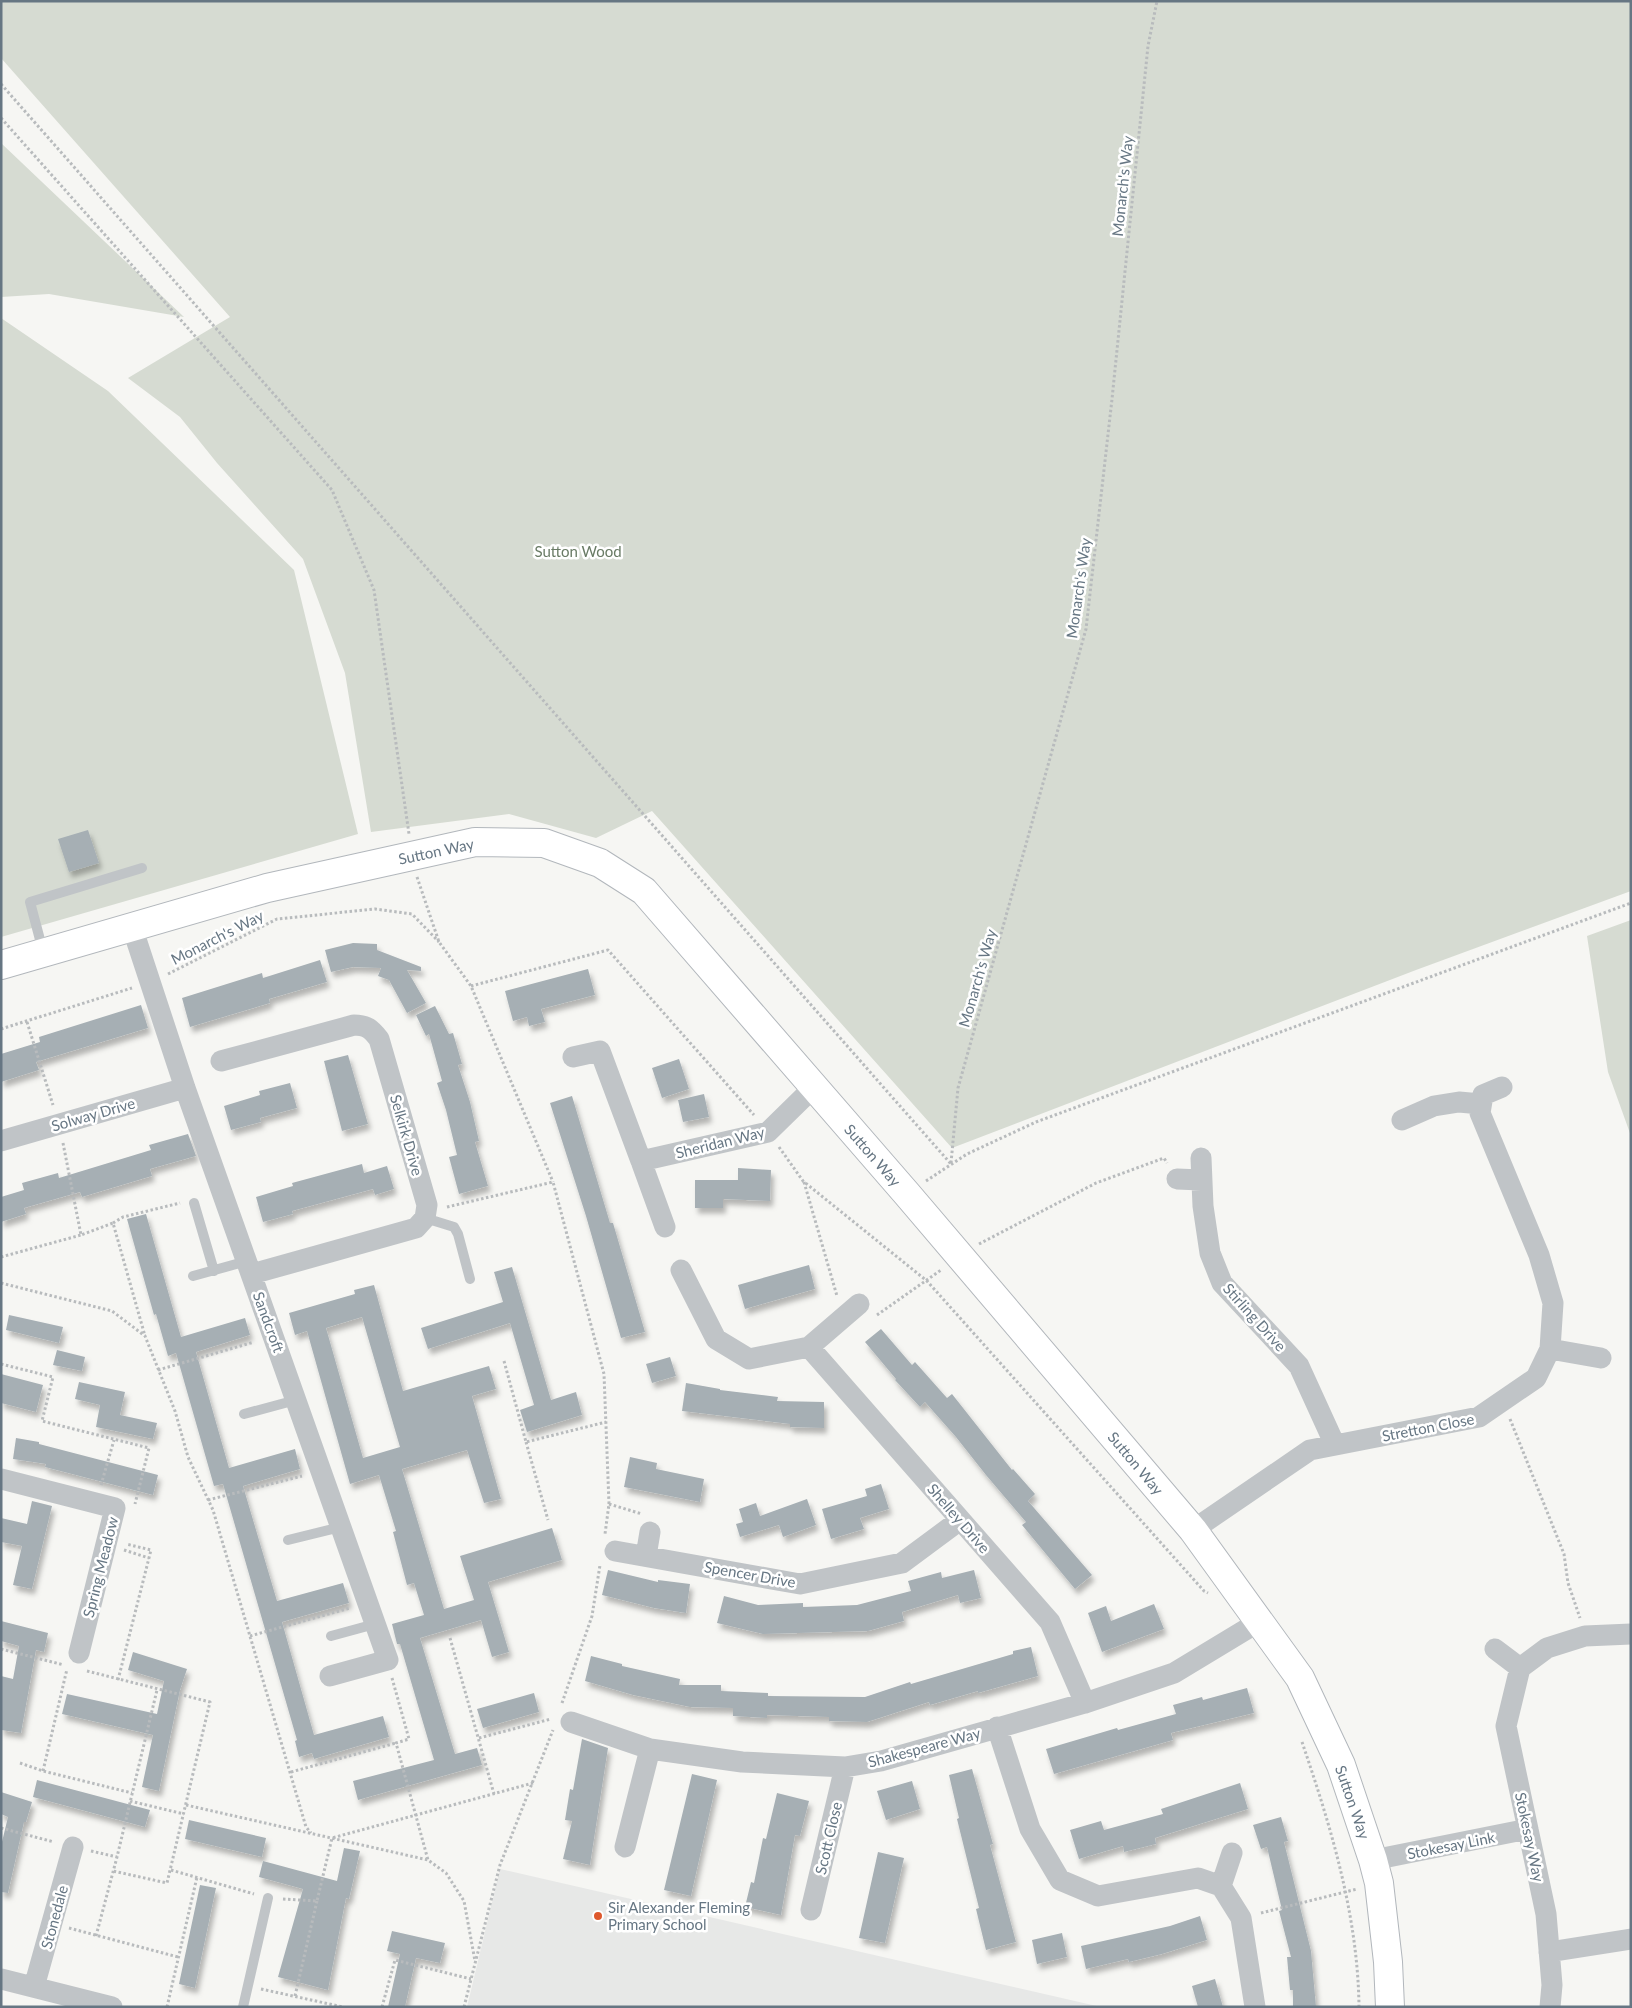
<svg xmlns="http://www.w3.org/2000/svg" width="1632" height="2008" viewBox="0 0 1632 2008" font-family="Lato,sans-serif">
<defs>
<filter id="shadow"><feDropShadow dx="3" dy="5.5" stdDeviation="2.5" flood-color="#0004"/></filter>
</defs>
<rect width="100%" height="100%" fill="#f6f6f3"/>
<path fill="#e7e8e7" d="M500,1869l601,138h-634z"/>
<path fill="#d6dbd2" d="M1,1h1630v890l-215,79 -464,178 -300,-337 -56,27 -87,-24 -138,18 -26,-159 -42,-114 -86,-96 -37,-46 -52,-39 102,-61 -229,-259z
M1,143l183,174 -135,-23 -48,3z
M1,318l107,73 186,179 64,264 -357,103z
M1631,920v216l-23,-64 -21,-136z"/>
<path fill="#a6afb4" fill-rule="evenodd" filter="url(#shadow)" d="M88,830l11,33 -30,9 -11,-33z
M353,943l24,1v6l44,17v4l-14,-1 19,33 -19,10 -18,-33 -11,-4 3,-8 -28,-1 -22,5 -6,-22z
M320,960l7,22 -58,17 1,4 -80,24 -8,-29 80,-25 1,5z
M588,969l7,26 -54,14 4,13 -16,4 -2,-9 -14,4 -8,-30z
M141,1005l7,23 -112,34 3,8 -38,12v-28l39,-12 -1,-5z
M435,1006l14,28 4,-1 9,31 -4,1 12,37 9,39 -4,1 13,44 -29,8 -10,-37 8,-2 -11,-45 -9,-27 5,-2 -13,-47 -3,2 -10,-21z
M348,1055l20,69 -26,7 -18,-70z
M679,1059l10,30 -27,9 -10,-30z
M290,1083l7,25 -37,10 1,4 -30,8 -7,-24 36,-11 -1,-4z
M704,1094l5,23 -26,5 -5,-22z
M572,1096l38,127h3l32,109 -24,6 -35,-122 -36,-113z
M188,1134l8,22 -46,13 2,7 -70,21 -2,-5 -56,16 2,6 -25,8v-25l23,-7 -2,-7 36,-10 1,5 92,-28 -2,-5z
M362,1164l2,9 23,-7 7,23 -19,6 -2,-6 -81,22 1,3 -30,8 -7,-25 37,-11 -1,-3z
M738,1168l33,2 -1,31 -47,-2v9h-28v-28h43z
M146,1214l35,123 64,-19 5,17 -54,17 33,116 66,-19 5,20 -57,17 34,115 66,-18 6,20 -67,19 32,113 69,-19 6,21 -75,22 -2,-6 -13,4 -4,-16 2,-1 -74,-256 -9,2 -38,-133 -8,3 -12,-42 -2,1 -27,-96z
M809,1265l6,24 -70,20 -7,-24z
M512,1267l39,133 25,-8 6,23 -55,17 -7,-22 14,-5 -24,-82 -82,26 -7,-21 82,-26 -9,-30z
M374,1285l29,106 86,-25 7,23 -24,7 29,103 -17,4 -17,-53 -65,19 42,140 30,-9 -14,-44 92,-28 10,32 -74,22 21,70 -17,5 -11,-37 -61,18 35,116 22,-6 5,17 -124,35 -5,-19 81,-21 -34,-116h-3l-5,-20 32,-9 -10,-32 -7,2 -14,-53 3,-1 -17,-56 -29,9 -43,-153 -12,4 -6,-22 66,-19 -1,-4zM362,1317l38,130 -37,11 -37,-130z
M9,1315l54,12 -4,16 -53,-13z
M881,1329l31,36 3,-3 32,36 5,-4 60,76 1,-1 22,25 -7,7 64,74 -17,14 -53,-64 4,-3 -40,-47 -30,-38 -31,-35 -5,5 -25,-27 1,-1 -31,-37z
M57,1350l28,7 -3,14 -29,-6z
M670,1357l6,19 -24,7 -6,-19z
M1,1374l42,11 -7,27 -35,-9z
M79,1382l46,10 -5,23 37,8 -4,16 -57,-12 4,-22 -25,-6z
M686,1383l34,6v1l58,7 -1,4 47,1v26l-34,-1v-3l-108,-13z
M16,1438l23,4v2l119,31 -5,20 -108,-28 1,-3 -33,-5z
M630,1457l27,6 -1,6 48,10 -4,23 -76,-15z
M881,1484l8,25 -29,9 4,11 -33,10 -9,-30 45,-13 -2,-7z
M807,1499l9,26 -33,12 -4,-12 -39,12 -4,-13 7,-2 -4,-13 17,-6 4,13z
M32,1501l20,5 -20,83 -19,-4 9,-39 -21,-4v-24l26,6z
M608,1570l50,12v-2l32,4 -4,29 -32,-5 -52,-13z
M974,1570l7,28 -21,5 -2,-8 -56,17 2,9 -36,10 -105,3 -46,-11 7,-27 34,9 45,-2v4l54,-2 54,-14 -3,-10 33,-9 1,6z
M1154,1604l10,25 -62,23 -14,-39 18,-7 5,15z
M1,1621l47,12 -4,19 -8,-2 -15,83 -20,-3v-54l12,3 6,-33 -18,-5z
M1031,1647l7,29 -60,17v-2l-48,14 -1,-3 -62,20 -38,-1v-4l-62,-2v3l-34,-2v-8l-43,-1 -57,-12 -48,-14 6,-25 31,8v2l58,13 -1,6h42v6l47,2v3l97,1 45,-15 1,2 102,-30v-3z
M133,1652l54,17 -7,21 -21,101 -17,-4 11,-52 -91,-21 5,-20 90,20 7,-33 -36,-11z
M1247,1688l7,25 -83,20 2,7 -119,34 -8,-25 71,-21 1,2 58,-16 -3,-9 29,-8 1,3z
M534,1693l5,19 -56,16 -6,-19z
M582,1739l26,9 -18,117 -27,-6 9,-38 -7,-1 5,-31 3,1z
M972,1769l21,75 -3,1 26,97 -30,8 -10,-41 3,-1 -22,-89 2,-1 -10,-43z
M692,1774l25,6 -26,116 -27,-6z
M37,1780l113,30 -5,17 -112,-30z
M912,1781l8,28 -34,11 -9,-29z
M1240,1783l8,26 -93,29 1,6 -32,8 -1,-6 -44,13 -9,-29 31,-9 3,9 59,-16 -2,-5z
M1,1792l31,10 -6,20h-2l-16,71 -7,-1v-46l7,-29 -7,-3z
M777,1793l32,8 -9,35 -5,-1 -14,80 -36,-8 6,-25 3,1 9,-45 3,1z
M1281,1817l7,24 -4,1 27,109 5,56h-23v-17h-3l-3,-33h4l-12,-46 3,-1 -15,-63 -6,2 -8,-24z
M189,1820l77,18 -4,19 -77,-18z
M344,1848l16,3 -11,48 -3,-1 -18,92 -50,-13 25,-88 -44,-12 4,-16 74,20z
M878,1852l26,6 -19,85 -26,-5z
M200,1885l16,3 -21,100 -16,-4z
M1200,1916l7,24 -45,14 -33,8 -1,-3 -42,10 -5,-23 89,-20z
M392,1931l53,12 -5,20 -24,-5 -11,49h-17l12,-53 -13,-3z
M1062,1933l5,24 -30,7 -5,-24z
M1215,1979l8,28h-25l-6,-21z"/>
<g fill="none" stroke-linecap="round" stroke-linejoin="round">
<defs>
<path id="secondary" d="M1,965l266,-77 208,-46 69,1 56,20 44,28 263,303 286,336 107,148 41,87 32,95 6,23 9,79 2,45"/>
</defs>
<use href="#secondary" stroke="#b2b7bc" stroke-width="30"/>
<path stroke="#b8bbbd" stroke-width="3" stroke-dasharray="2.5 2.5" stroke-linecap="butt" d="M1,84l950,1080
M1,118l331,372 42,100 35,244
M417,877l22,65 32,44 82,196
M168,974l109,-55 98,-10 37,5 27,28
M471,986l137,-36 146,165
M27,1022l26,83
M1,1029l131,-41
M63,1143l18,92 32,-12 32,113
M779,1147l24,34 124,100 277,310 4,2
M951,1163l7,-75 128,-459 26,-230 36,-353 9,-45
M926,1181l41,-27 69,-32 595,-219
M804,1182l33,114
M447,1207l106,-25 51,192 5,130 -4,30
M113,1223l10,-6 57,-14
M979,1244l117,-61 68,-25 3,5
M1,1257l80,-22
M1,1283l111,28 33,25 30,75 13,46 25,53 93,317 5,6
M877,1315l64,-45
M504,1361l22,81 80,-20
M1,1364l52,13 -11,44 107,27 -14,56
M158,1370l96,-28
M1510,1419l54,135 4,29 12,35
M526,1442l22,78
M101,1485l13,-45
M208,1500l94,-24
M609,1504l33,10
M124,1550l25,8
M250,1636l100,-28
M450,1638l44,156
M1,1649l63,16
M87,1671l123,31 -43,181 -54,-12
M392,1678l17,61 -13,4 32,117
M118,1680l33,-130 -25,-6
M562,1703l30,-87 8,-51
M479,1738l72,-19
M1302,1742c29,85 56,174 57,265
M20,1763l23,8 89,22
M43,1771l24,-102
M291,1772l105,-29
M130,1801l54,13
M186,1805l242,55 18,13 18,28 11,60
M1,1828l53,14
M91,1851l26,6 40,-167
M171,1870l83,24
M283,1899l34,2 15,-63 201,-55
M1261,1913l96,-24
M69,1928l109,29
M96,1936l21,-79
M261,1989l82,18
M295,1996l22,-95
M167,2007l30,-130
M382,2007l13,-47 76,19
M464,2007l36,-142 53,-135"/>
<path stroke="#c0c4c7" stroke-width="10" d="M43,951l-13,-49 112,-34
M194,1203l20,68
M425,1218l29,9 4,7 12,45
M193,1276l54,-15
M244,1414l52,-14
M288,1540l53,-13
M331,1636l44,-12
M243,2007l25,-109"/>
<path stroke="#c0c4c7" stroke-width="21" d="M132,927l53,161 203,572 -58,16
M573,1057l27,-6 41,110 127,-29 45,-44
M221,1061l133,-36c13,0 17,4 25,14l48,166 -2,13 -9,10 -164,46
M1402,1120l32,-14 25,-4 22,2
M1,1141l184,-53
M1201,1158l2,48 7,47 12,30 77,83 36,79
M641,1161l24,66
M1177,1179l24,1
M681,1270l35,69 33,20 60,-12 241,275 35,81
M809,1347l50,-43
M1550,1349l51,9
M1,1479l114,29 -36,145
M1193,1530l117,-80 169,-33 57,-39 14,-29 3,-46 -14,-48 -59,-142 3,-18 19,-8
M615,1551l185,33 102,-21 58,-43
M646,1556l4,-24
M1495,1649l25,19
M571,1722l79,27 92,13 103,5 36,-6 204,-58 89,-30 86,-52
M997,1727l33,102 30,51 38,16 100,-18 23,8 20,32 14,89
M625,1847l25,-98
M1373,1860l155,-31
M1221,1886l11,-33
M811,1910l34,-143
M1549,1952l82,-13
M1,1979l111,28
M34,1987l39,-140
M1550,2007l2,-22 -6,-71 -40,-188 14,-58 27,-20 38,-12 46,-2"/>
<use href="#secondary" stroke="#fff" stroke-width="28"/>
</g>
<circle fill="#de582c" stroke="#fff" stroke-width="2" cx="598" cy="1916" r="5"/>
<g text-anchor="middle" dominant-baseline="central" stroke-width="5" stroke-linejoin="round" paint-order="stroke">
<g font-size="15" fill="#667683" stroke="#fff">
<text transform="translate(1122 186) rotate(-84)">Monarch's Way</text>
<text transform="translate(1078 588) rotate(-82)">Monarch's Way</text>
<text transform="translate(436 851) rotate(-12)">Sutton Way</text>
<text transform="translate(217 937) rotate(-27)">Monarch's Way</text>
<text transform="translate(977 978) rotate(-74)">Monarch's Way</text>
<text transform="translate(93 1114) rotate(-16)">Solway Drive</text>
<text transform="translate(407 1135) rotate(74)">Selkirk Drive</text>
<text transform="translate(720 1142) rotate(-14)">Sheridan Way</text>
<text transform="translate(873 1155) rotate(49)">Sutton Way</text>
<text transform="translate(1255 1317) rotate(48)">Stirling Drive</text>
<text transform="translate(269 1322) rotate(70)">Sandcroft</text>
<text transform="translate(1428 1427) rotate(-11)">Stretton Close</text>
<text transform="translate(1136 1463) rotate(50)">Sutton Way</text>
<text transform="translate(959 1518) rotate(49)">Shelley Drive</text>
<text transform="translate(100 1567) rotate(-76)">Spring Meadow</text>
<text transform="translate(750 1574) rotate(10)">Spencer Drive</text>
<text transform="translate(924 1747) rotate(-15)">Shakespeare Way</text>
<text transform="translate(1353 1802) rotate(71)">Sutton Way</text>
<text transform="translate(1530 1837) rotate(78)">Stokesay Way</text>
<text transform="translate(828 1838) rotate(-77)">Scott Close</text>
<text transform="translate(1451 1845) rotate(-11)">Stokesay Link</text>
<text transform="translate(54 1917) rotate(-75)">Stonedale</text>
</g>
<g font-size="15" fill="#697b65" stroke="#fff">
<text x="578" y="551">Sutton Wood</text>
</g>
<g font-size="15" fill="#667683" stroke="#fff" text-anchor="start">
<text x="608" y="1907">Sir Alexander Fleming<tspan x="608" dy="17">Primary School</tspan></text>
</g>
</g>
<rect width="1632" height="2008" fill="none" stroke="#667683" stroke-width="5"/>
</svg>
